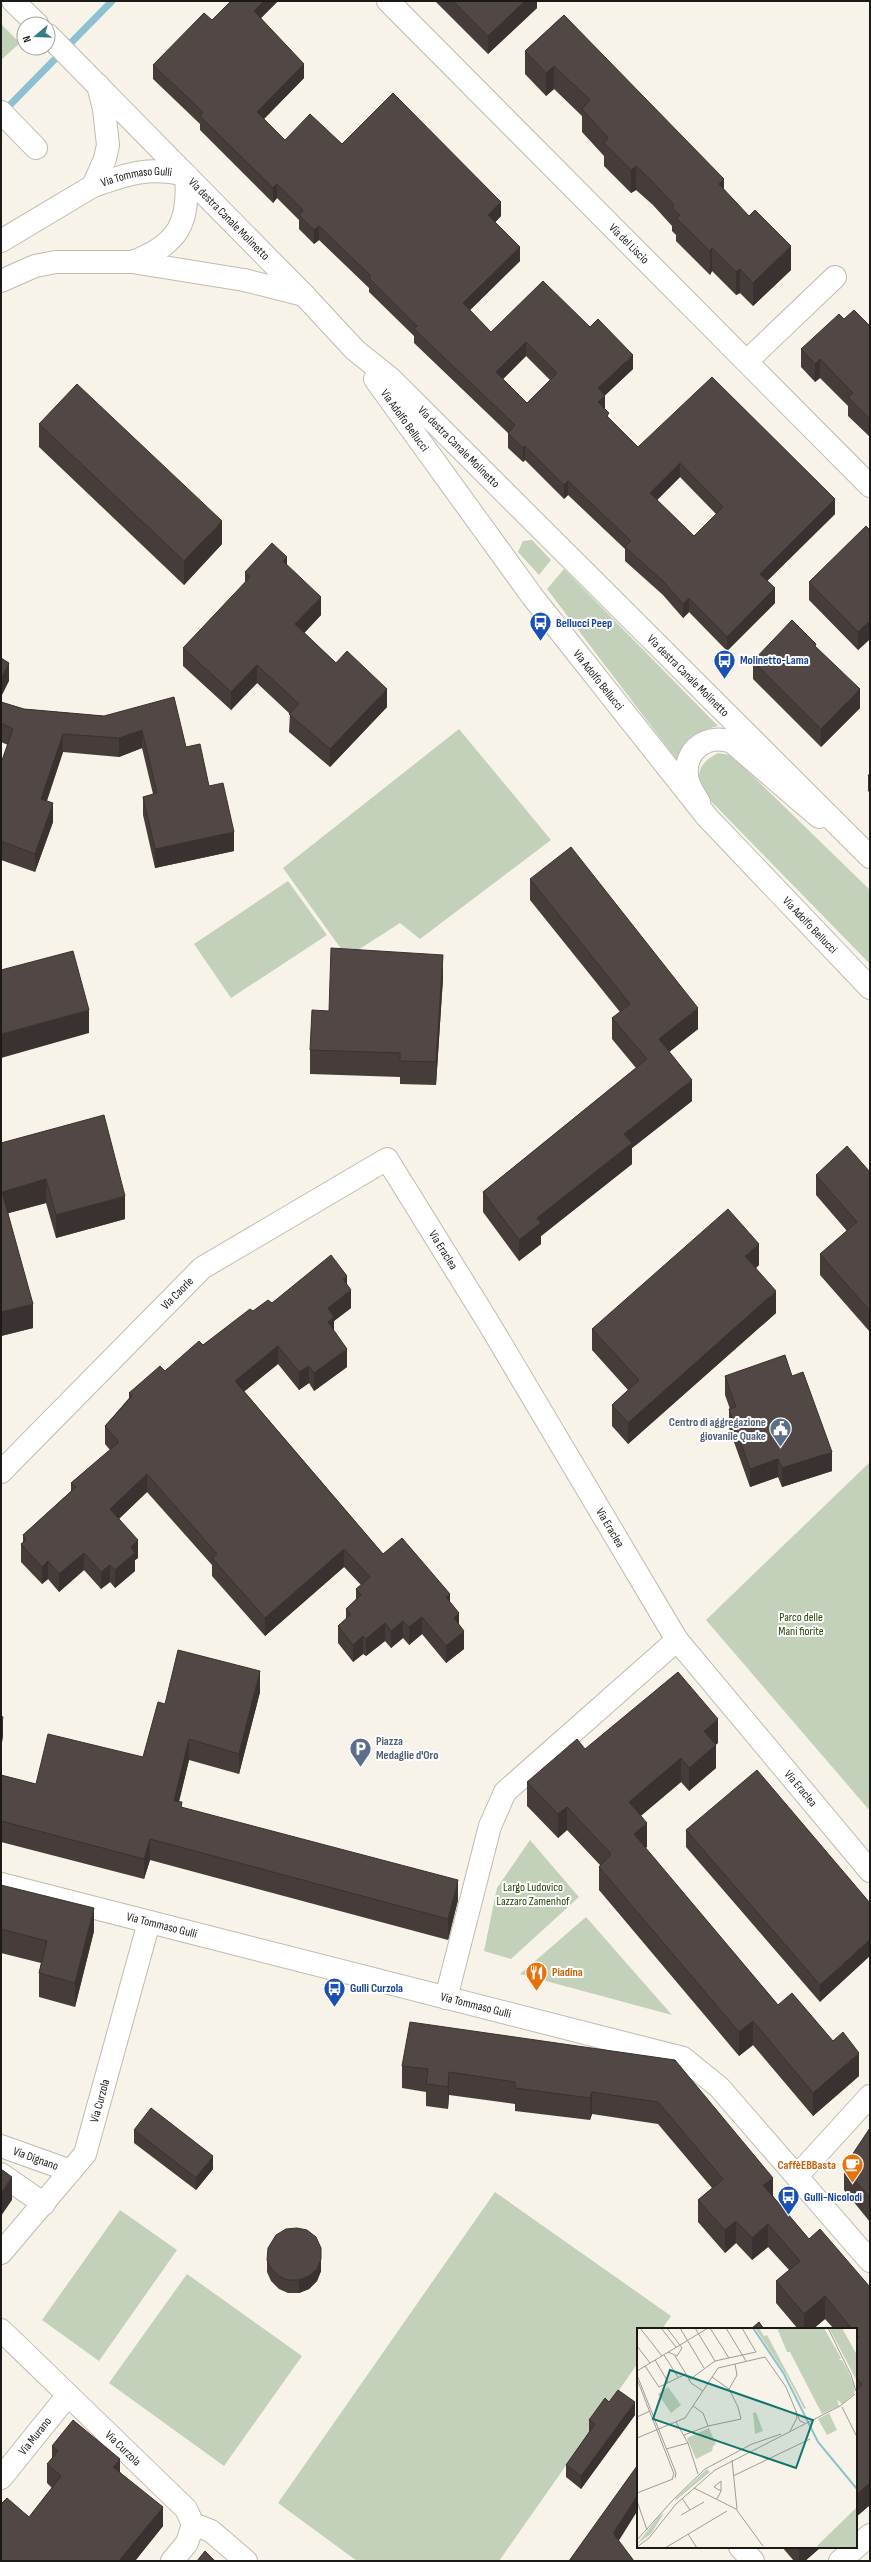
<svg xmlns="http://www.w3.org/2000/svg" width="871" height="2562" viewBox="0 0 871 2562" font-family="'Sofia Sans Condensed',sans-serif">
<rect width="100%" height="100%" fill="#f7f3e9"/>
<path fill="#c3d1ba" d="M1,24l19,19 -19,17z
M532,540l19,20 -12,15 -21,-23 5,-11z
M564,569l154,157c-23,6 -33,11 -41,34l-130,-171z
M459,729l92,111 -131,99 -20,-16 -53,34 -64,-89z
M718,753l13,2 139,135v74l-171,-175c-2,-19 2,-27 19,-36z
M288,881l39,54 -96,63 -37,-54z
M870,1462v349l-164,-191z
M530,1840l49,57 -68,62 -27,-8 13,-63z
M586,1917l86,98 -152,-41z
M495,2192l176,124 -9,13h-24v34l-139,198h-142l-79,-58z
M120,2210l57,40 -78,111 -57,-41z
M187,2274l115,82 -78,110 -115,-83z"/>
<g fill="none" stroke-linecap="round" stroke-linejoin="round">
<path stroke="#8ec1d0" stroke-width="7" d="M3,112l109,-111"/>
<defs>
<g id="street">
<path id="s1" d="M388,1l482,485"/>
<path d="M1,112l35,36"/>
<path id="s2" d="M93,186c34,-12 56,-20 93,-11 4,48 -8,70 -54,87"/>
<path d="M1,241l92,-55 12,-27 3,-14 -4,-36 -6,-24"/>
<path d="M1,281l34,-15 21,-4h76l112,18 60,15"/>
<path d="M747,361l88,-84"/>
<path d="M699,802c-5,-8 -11,-16 -12,-26 -3,-26 20,-43 45,-34l87,75"/>
<path id="s3" d="M1,1472l201,-204 185,-109 101,163 189,318 193,231"/>
<path id="s4" d="M1,1884l682,174 36,29 151,174"/>
<path d="M446,1998l44,-172 15,-34 172,-152"/>
<path id="s5" d="M1,2146l70,25"/>
<path d="M1,2174l43,30"/>
<path d="M797,2176l73,-80"/>
<path id="s6" d="M1,2253l84,-99 64,-232"/>
<path id="s7" d="M1,2330l185,179 7,15 18,7 35,30"/>
<path id="s8" d="M1,2478l67,-83"/>
<path d="M740,2547l13,14"/>
<path d="M172,2561l15,-18 6,-19"/>
<path d="M840,2561l30,-26"/>
</g>
<g id="secondary">
<path d="M13,1l24,23"/>
<path id="s9" d="M48,35l256,260 51,55 35,28 480,479"/>
<path id="s10" d="M375,379l157,217 175,221 163,171"/>
</g>
</defs>
<use href="#street" stroke="#bfbbb1" stroke-width="24"/>
<use href="#secondary" stroke="#bfbbb1" stroke-width="24"/>
<use href="#street" stroke="#fff" stroke-width="22"/>
<use href="#secondary" stroke="#fff" stroke-width="22"/>
</g>
<path fill="#463d3a" fill-rule="evenodd" d="M231,1h47l-17,17 43,60 -40,41 21,21 57,4 159,72 -6,6 25,39 -50,49 21,22 99,-5 43,42 -29,27 1,13 4,10 29,28 197,67 -68,67 8,22 -48,48 -38,-39 -6,6 -20,-23 -38,-34v-12l-57,-54 -4,4 -39,-39 -2,2 -15,-14v-15l-94,-90v-7l-45,-44v-4l-50,-48 -5,4 -15,-15v-9l-22,-22 -4,5 -73,-73v-6l-47,-45v-14l59,-45zM526,356l24,24 -23,23 -24,-24zM680,477l36,37 -22,22 -37,-36z
M435,1h102v7l-49,46z
M564,15l160,175 67,80 -38,36 -13,-13 -4,2 -24,-24 -2,4 -34,-34v-6l-4,-4v-5l-19,-21 -17,-15 -5,3 -27,-27v-10l-22,-24v-16l-28,-27 -8,7 -21,-22v-23z
M844,319l26,7v111l-22,-21v-10l-28,-28 -5,4 -14,-15v-18z
M39,424l183,120 -38,41 -145,-138z
M870,530v109l-12,11 -49,-50v-18z
M287,565l34,50 -17,18 32,30 51,44 -57,60 -41,-35 1,-18 -33,-31 -26,27 -48,-44v-18l62,-65v-11z
M753,661l107,47 -39,39 -68,-68z
M1,702l23,7 80,7 82,31 23,39 25,65 -79,17 -12,-53v-18l10,-3 -11,-46 -23,9 -56,-5 -16,49 6,21 -18,50 -34,-12v-97l7,-18 -7,-3z
M870,773v20l-2,-2v-15z
M530,879l168,150 -29,23 23,49 -60,47v16l-91,72v8l-22,17 -36,-49v-20l153,-124 -24,-29v-21l8,-6 -90,-112z
M443,978l-7,107 -36,-1v-7l-90,-3v-24l19,-39z
M1,1143l124,76 -69,19 -10,-35 -38,10 25,115 -32,8z
M870,1172v160l-50,-57v-21l27,-23 -31,-36v-20z
M759,1265l-3,3 20,45 -148,131 -16,-18v-21l16,-15 -36,-40v-21z
M347,1285l4,23 -17,13v10l13,36 -33,24 -5,-8 -10,7 -21,-26 -34,27 139,163 67,48 9,23 5,24 -18,14 -24,-29 -13,11 -6,-7 -12,10 -6,-7 -19,15 -3,-2 -10,8 -15,-19v-17l8,-7v-10l10,-10v-10l5,-4 -17,-18 -79,69 -53,-60v-11l-65,-73 -28,27 19,39 -3,2v11l-20,17 -5,-6 -9,7 -17,-19 -25,22 -11,-13 -6,5 -21,-22v-18l2,-1v-8l48,-44v-8l39,-33 -5,-6v-18l24,-28v-5l36,-22 38,-26 50,-34 19,-8z
M725,1376h67l40,95 -50,16 -4,-10 -28,10 -21,-59v-19h1l-5,-14z
M260,1692l-21,82 -50,-14 -10,42 3,5 276,93 -10,40 -298,-80 -6,19 -143,-37v-67l35,9 107,-27 22,-53z
M718,1743l-2,1v24l-27,23 -8,-9 -41,34 7,31 -2,1 133,157 81,71 -46,40 -60,-71 -14,11 -140,-166v-23l1,-2 -33,-35 -9,8 -31,-32v-24l58,-33z
M686,1830l184,73 -50,99 -134,-155z
M1,1885l93,46 -19,76 -36,-10v-24l2,-10 -40,-10z
M675,2060l98,136 36,43 61,48v218l-14,12v-188h-22l-9,-10 -12,10h-15l-22,-26v-22l13,-11 -21,-23 -16,13 -16,-17 -11,10 -27,-31v-22l14,-12 -54,-64 -66,-10 -2,6 -75,-9v-7l-66,-9 -1,14 -22,-3v-14l-24,-4v-22z
M870,2128v94l-26,-32v-23z
M134,2130l79,39 -17,21 -62,-47z
M267,2260l54,11 -4,10 -8,8 -10,4h-11l-9,-4 -8,-8 -4,-9z
M609,2402l26,13 -54,74 -15,-12v-12l23,-33v-12z
M52,2446l68,26 43,54 -28,35h-134l51,-73 -5,-5v-19l5,-5z
M782,2547h39l-16,14h-11z"/>
<path fill="#393230" d="M264,1h14l-24,24v-14z
M525,1h12v7l-49,46v-18z
M304,64v14l-47,48v-14z
M554,66v23l-8,7v-23z
M636,166v24l-5,3v-23z
M724,179v24l-5,-19z
M277,184v14l-4,5v-15z
M501,202v14l-13,14v-15z
M319,226v14l-5,4v-14z
M791,246v24l-38,36v-23z
M520,247v14l-57,56v-14z
M712,248v23l-2,4v-24z
M740,269v24l-4,2v-23z
M526,342v14l-30,30v-14z
M633,355v14l-35,33v-14z
M820,359v19l-5,4v-18z
M605,396v14l-7,-8z
M525,446v14l-2,2v-14z
M680,463v14l-30,30v-14z
M568,481v14l-4,4v-14z
M835,499v15l-75,74v-14z
M222,521v23l-38,41v-24z
M287,557v18l-4,-14z
M775,588v15l-48,48v-14z
M321,597v18l-26,28v-19z
M689,598v14l-6,6v-14z
M870,621v18l-12,11v-18z
M9,663v18l-8,16v-19z
M257,665v18l-26,27v-18z
M387,689v18l-57,60v-18z
M860,689v19l-39,39v-18z
M142,730v18l-23,9v-19z
M63,734v18l-22,65v-18z
M53,803v19l-18,50v-18z
M234,832v19l-79,17v-19z
M443,955v23l-7,107v-23z
M698,1008v21l-39,31v-21z
M89,1010v23l-88,25v-24z
M692,1080v21l-60,47v16l-91,72v8l-22,17v-21l18,-22 87,-84z
M46,1179v24l-44,12v-23z
M125,1196v23l-69,19v-23z
M759,1244v21l-14,12v-21z
M347,1276v17l4,-3v18l-17,13v14l-6,5v-32l15,-29z
M776,1291v22l-148,131v-21z
M33,1304v24l-32,8v-24z
M278,1346v18l-43,35v-18z
M347,1349v18l-33,24v-18z
M309,1366v17l-10,7v-18z
M832,1452v19l-50,16v-19z
M778,1459v18l-28,10v-18z
M147,1474v18l-37,35v-18z
M138,1540v18l-3,2v11l-20,17v-18l16,-23z
M344,1549v18l-79,69v-18z
M84,1553v17l-25,22v-18z
M48,1561v18l-6,5v-17z
M110,1565v17l-9,7v-17z
M450,1594v17l-4,-14z
M459,1613v18l-5,-13z
M422,1617v17l-13,11v-18z
M403,1621v17l-12,10v-17z
M385,1623v18l-19,15v-17z
M464,1631v18l-18,14v-17z
M363,1636v18l-10,8v-17z
M260,1671v21l-21,82v-20z
M3,1717v20l-2,11v-21z
M718,1719v24l-14,11v-23z
M189,1739v21l-15,61v-20z
M716,1745v23l-27,23v-23z
M681,1758v24l-52,44v-24z
M567,1807v23l-9,8v-24z
M647,1823v24l-13,11v-24z
M150,1839v21l-6,19v-20z
M458,1880v20l-10,40v-21z
M94,1908v23l-19,76v-24z
M870,1939v17l-50,46v-17z
M753,2021v24l-14,11v-24z
M859,2053v23l-46,40v-23z
M449,2072v23l-1,14v-22z
M592,2092v22l-2,6v-22z
M213,2156v13l-17,21v-12z
M12,2177v23l-11,16v-23z
M773,2178v22l-10,-15z
M736,2221v22l-11,10v-23z
M768,2224v23l-16,13v-22z
M321,2259v12l-4,10 -8,8 -10,4v-13z
M825,2296v23l-12,10h-9v-15z
M635,2402v13l-54,74v-13z
M120,2459v19l-7,-11z
M870,2483v22l-14,12v-22z
M638,2494v16l-25,40v-17z
M163,2507v19l-28,35h-16z
M799,2547h22l-16,14h-6z"/>
<path fill="#514744" stroke="#393230" fill-rule="evenodd" d="M231,1h33l-10,10 50,53 -47,48 28,28 25,-26 32,30 51,-51 108,109 -13,13 32,32 -57,56 28,29 52,-51 47,46 8,-8 35,36 -35,33 7,8 -7,6 11,11 -2,3 31,31 74,-70 123,122 -75,75 15,14 -48,49 -38,-39 -6,6 -20,-23 -38,-34 6,-6 -63,-60 -4,4 -39,-39 -2,2 -15,-15 7,-8 -101,-96 3,-3 -48,-48 2,-2 -52,-50 -5,4 -15,-15 4,-5 -26,-26 -4,4 -73,-72 3,-4 -50,-47 51,-52 8,7zM526,342l31,31 -30,30 -31,-31zM680,463l43,44 -29,29 -44,-43z
M453,1h72l-37,35z
M564,15l160,164 -5,5 30,32 6,-6 36,36 -38,37 -13,-14 -4,3 -24,-24 -2,3 -34,-33 4,-3 -8,-7 2,-3 -21,-23 -17,-16 -5,4 -27,-27 4,-5 -26,-29 8,-9 -36,-34 -8,7 -21,-22z
M854,310l16,16v93l-22,-22 5,-4 -33,-34 -5,5 -14,-15 38,-35 5,5z
M77,384l145,137 -38,40 -145,-137z
M866,526l4,4v91l-12,11 -49,-50z
M272,543l15,14 -4,4 38,36 -26,27 41,39 11,-12 40,38 -57,60 -41,-35 10,-10 -42,-39 -26,27 -48,-44 67,-71 -5,-5z
M792,620l24,24 -1,2 45,43 -39,40 -68,-68z
M1,658l8,5 -8,15z
M174,697l12,50 14,-3 9,42 14,-3 11,49 -79,17 -12,-52 14,-4 -15,-63 -23,8 -56,-4 -22,65 12,4 -18,51 -34,-13v-78l12,-34 -12,-6v-21l23,7 80,7z
M870,773v5l-2,-2z
M571,847l127,161 -39,31 33,41 -68,54 8,9 -95,75 4,5 -22,17 -36,-48 164,-133 -35,-41 18,-14 -100,-125z
M331,948l112,7 -7,107 -36,-1v-8l-90,-3 2,-40 17,1z
M73,951l16,59 -88,24v-64z
M104,1115l21,81 -69,19 -10,-36 -44,13 31,112 -32,8v-169z
M847,1146l23,26v139l-50,-57 37,-32 -41,-47z
M728,1209l31,35 -14,12 31,35 -148,132 -16,-18 27,-25 -47,-51z
M331,1255l16,21 -4,3 8,11 -23,18 6,9 -6,5 19,27 -33,24 -5,-7 -10,6 -21,-26 -43,35 148,173 19,-16 48,56 -4,3 13,16 -5,5 10,13 -18,15 -24,-29 -13,10 -6,-6 -12,10 -6,-8 -19,16 -3,-3 -10,9 -15,-19 13,-12 -5,-5 15,-14 -5,-6 14,-12 -26,-28 -79,69 -53,-60 5,-4 -70,-80 -37,35 28,31 -7,7 4,6 -20,17 -5,-5 -9,7 -17,-19 -25,21 -11,-13 -6,6 -21,-23 5,-4 -3,-5 53,-48 -5,-4 48,-41 -14,-16 27,-30 -3,-3 31,-27 5,5 34,-30 4,4 47,-36 3,2 15,-11 4,3z
M785,1355l7,21 11,-4 29,80 -50,16 -4,-9 -28,10 -21,-60 7,-2 -11,-31z
M178,1650l82,21 -21,83 -50,-15 -15,62 8,1 -1,5 277,73 -10,39 -298,-80 -6,20 -143,-38v-46l35,9 12,-50 95,23 15,-55 7,2z
M678,1672l40,47 -14,12 12,14 -27,23 -8,-10 -52,44 18,21 -13,11 144,171 14,-12 41,48 10,-9 16,21 -46,40 -60,-72 -14,11 -140,-165 12,-13 -44,-47 -9,7 -31,-32 50,-43 8,10z
M1,1716l2,1 -2,10z
M757,1770l113,133v36l-50,46 -134,-155z
M1,1885l93,23 -19,75 -36,-10 8,-32 -46,-12z
M410,2022l265,38 98,118 -10,7 46,54 11,-10 50,58v196l-14,12v-105l6,-5 -6,-8v-38l3,-2 -3,-4v-4h-4l-27,-33 -21,18 -28,-33 24,-20 -32,-37 -16,14 -16,-17 -11,9 -27,-30 25,-21 -65,-77 -66,-10 -2,6 -75,-10v-6l-66,-10 -1,15 -22,-3 2,-15 -26,-3z
M151,2108l62,48 -17,22 -62,-48z
M870,2128v70l-26,-31z
M1,2169l11,8 -11,16z
M297,2228l10,2 9,7 5,11v11l-4,10 -8,7 -10,4h-11l-9,-4 -8,-8 -4,-8 1,-12 8,-13 10,-6z
M759,2322l5,7h-13z
M618,2390l17,12 -54,74 -15,-11 29,-41 -6,-4 16,-22 4,4z
M73,2420l47,39 -7,8 50,40 -44,54h-118v-57l6,-6 22,19 32,-41 -14,-12 11,-13 -6,-5z
M637,2466l1,1v27l-25,39 21,28h-65z
M205,2551l10,10h-18z"/>
<defs>
<symbol id="bus-pin" viewBox="-11 -11 22 30"><path d="M0 17L-7.5 6A9.5 9.5 0 1 1 7.5 6Z" fill="#1a4fb4" stroke="#fff"/><path d="M-5-6H5V4H4V6H2V4H-2V6H-4V4H-5ZM-3.5-4V0h7V-4ZM-3.5 1.2v1.5H-2V1.2ZM2 1.2v1.5H3.5V1.2Z" fill="#fff"/></symbol>
<symbol id="civic-pin" viewBox="-11 -11 22 30"><path d="M0 17L-7.5 6A9.5 9.5 0 1 1 7.5 6Z" fill="#5c6f8a" stroke="#fff"/><path d="M-.6-6.5H3V-4.5H.6V-3L4-1V1h2V6H-6V1h2V-1L-.6-3ZM-1.2 2.5V6h2.4V2.5Z" fill="#fff"/></symbol>
<symbol id="parking-pin" viewBox="-11 -11 22 30"><path d="M0 17L-7.5 6A9.5 9.5 0 1 1 7.5 6Z" fill="#5c6f8a" stroke="#fff"/><path d="M-3.5-5.5H1a3.5 3.5 0 0 1 0 7H-1V5.5H-3.5ZM-1-3.4V-.6H.8a1.4 1.4 0 0 0 0-2.8Z" fill="#fff"/></symbol>
<symbol id="restaurant-pin" viewBox="-11 -11 22 30"><path d="M0 17L-7.5 6A9.5 9.5 0 1 1 7.5 6Z" fill="#e8710a" stroke="#fff"/><path d="M-5-6h1v4h1v-4h1v4h1v-4h1v5L-1.5 .5V6h-2V.5L-5-1ZM5-6V6H3V1.5H1.5Q1.5-4 5-6Z" fill="#fff"/></symbol>
<symbol id="cafe-pin" viewBox="-11 -11 22 30"><path d="M0 17L-7.5 6A9.5 9.5 0 1 1 7.5 6Z" fill="#e8710a" stroke="#fff"/><path d="M-5.5-4.5H6V0H3Q3 3.5 0 3.5H-2.5Q-5.5 3.5-5.5 0ZM3-3.2v2h1.7v-2ZM-6 4.5H4V6H-6Z" fill="#fff"/></symbol>
</defs>
<g fill-rule="evenodd">
<use href="#bus-pin" x="528" y="610" width="25" height="34"/>
<use href="#bus-pin" x="712" y="648" width="25" height="34"/>
<use href="#civic-pin" x="768" y="1416" width="25" height="34"/>
<use href="#parking-pin" x="348" y="1736" width="25" height="34"/>
<use href="#restaurant-pin" x="524" y="1960" width="25" height="34"/>
<use href="#bus-pin" x="322" y="1976" width="25" height="34"/>
<use href="#cafe-pin" x="840" y="2152" width="25" height="34"/>
<use href="#bus-pin" x="776" y="2184" width="25" height="34"/>
</g>
<g text-anchor="middle" dominant-baseline="central" stroke-width="4" stroke-linejoin="round" paint-order="stroke">
<g font-size="12" fill="#1c1a17" stroke="#fff">
<text stroke="none"><textPath href="#s2" startOffset="45">Via Tommaso Gulli</textPath></text>
<text stroke="none"><textPath href="#s9" startOffset="258">Via destra Canale Molinetto</textPath></text>
<text stroke="none"><textPath href="#s1" startOffset="342">Via del Liscio</textPath></text>
<text stroke="none"><textPath href="#s10" startOffset="51">Via Adolfo Bellucci</textPath></text>
<text stroke="none"><textPath href="#s9" startOffset="582">Via destra Canale Molinetto</textPath></text>
<text stroke="none"><textPath href="#s9" startOffset="906">Via destra Canale Molinetto</textPath></text>
<text stroke="none"><textPath href="#s10" startOffset="375">Via Adolfo Bellucci</textPath></text>
<text stroke="none"><textPath href="#s10" startOffset="699">Via Adolfo Bellucci</textPath></text>
<text stroke="none"><textPath href="#s3" startOffset="608">Via Eraclea</textPath></text>
<text stroke="none"><textPath href="#s3" startOffset="251">Via Caorle</textPath></text>
<text stroke="none"><textPath href="#s3" startOffset="932">Via Eraclea</textPath></text>
<text stroke="none"><textPath href="#s3" startOffset="1256">Via Eraclea</textPath></text>
<text stroke="none"><textPath href="#s4" startOffset="166">Via Tommaso Gulli</textPath></text>
<text stroke="none"><textPath href="#s4" startOffset="490">Via Tommaso Gulli</textPath></text>
<text stroke="none"><textPath href="#s6" startOffset="185">Via Curzola</textPath></text>
<text stroke="none"><textPath href="#s5" startOffset="37">Via Dignano</textPath></text>
<text stroke="none"><textPath href="#s8" startOffset="54">Via Murano</textPath></text>
<text stroke="none"><textPath href="#s7" startOffset="170">Via Curzola</textPath></text>
</g>
<g font-size="12" font-weight="bold" fill="#164399" stroke="#fff" text-anchor="start">
<text x="556" y="623">Bellucci Peep</text>
<text x="740" y="660">Molinetto-Lama</text>
<text x="350" y="1988">Gulli Curzola</text>
<text x="804" y="2197">Gulli-Nicolodi</text>
</g>
<g font-size="12" font-weight="bold" fill="#4e5e75" stroke="#fff" text-anchor="end">
<text x="766" y="1422">Centro di aggregazione<tspan x="766" dy="14">giovanile Quake</tspan></text>
<text x="376" y="1741" text-anchor="start">Piazza<tspan x="376" dy="14">Medaglie d'Oro</tspan></text>
</g>
<g font-size="12" fill="#254006" stroke="#fff">
<text x="801" y="1617">Parco delle<tspan x="801" dy="14">Mani fiorite</tspan></text>
<text x="533" y="1887">Largo Ludovico<tspan x="533" dy="14">Lazzaro Zamenhof</tspan></text>
</g>
<g font-size="12" font-weight="bold" fill="#c56008" stroke="#fff" text-anchor="start">
<text x="552" y="1972">Piadina</text>
<text x="836" y="2165" text-anchor="end">CaffèEBBasta</text>
</g>
</g>
<g transform="translate(637 2328)">
<rect width="220" height="220" fill="#f7f3e9"/>
<path d="M118,0h4l5,8 3,-1 39,73 -2,1 -17,-33zM140,0h47l17,30 -2,2h3l6,11 7,16 -1,7 -12,10 -5,-5 2,7 -17,8 -32,-62h-3zM192,0h13l15,27v26zM31,59l13,18 -10,8 -13,-19zM119,84l7,19 -8,3 -2,-21zM192,85l8,17 -10,5 -9,-16zM72,100l7,16 -3,2 -1,5 -16,8 -9,-21zM70,141l3,3 -35,29 1,-3zM220,179v41h-38l-2,-2zM27,185l-13,21 -14,10 22,-28z" fill="#c3d1ba"/>
<path fill="none" stroke="#8ec1d0" stroke-width="2" d="M116,0l31,46 34,68 39,47"/>
<path fill="none" stroke="#9f9c95" stroke-width="1" d="M3,0l22,28M24,0l15,19M30,0l15,20 -5,8 -9,-4M43,0l24,40M58,0l20,33M73,0l19,30M89,0l20,33M191,0l23,47 5,16M0,18l13,17M27,27l14,22M38,28l11,18M18,32l13,22M8,38l14,21 27,-13 5,9 12,8M0,43l71,-43M0,47l39,98 -1,5M0,51l37,95 -2,5M52,52l26,-19 41,-9 -14,-24M92,61l8,-14 -2,-11M56,78l10,7 5,13M205,79l15,30M0,89l13,-6M39,94l12,21 10,31M153,103l7,-13 -1,-7M47,107l24,-9 33,-7 -3,-12 -9,-18 -17,-12M0,110l48,-20 33,-50 47,-11 21,30 14,34 5,2M29,121l22,-6M95,132l5,49M96,148l77,-37M57,160l42,21 27,37M0,165l36,-14M45,170l8,12M80,171l4,-8v-10l-7,6 7,4M0,173l10,29M44,187l23,-13M51,206l9,14M0,212l35,-39 33,-32 47,-25 29,-10M0,219l12,-9 27,-34 39,-34 125,-64 15,-12M28,220l62,-37"/>
<path fill="#0f766e" fill-opacity="0.15" stroke="#0f766e" stroke-width="2" d="M33,42l143,50 -17,48 -143,-49z"/>
<rect width="220" height="220" fill="none" stroke="#1c1a17" stroke-width="2"/>
</g>
<rect width="871" height="2562" fill="none" stroke="#1c1a17" stroke-width="4"/>
<g transform="translate(36 36) rotate(251)"><circle r="19" fill="#ffffff" stroke="#a4a3a2"/>
<path d="M0-3L7 15L0 10L-7 15Z" fill="#367e85"/>
<text y="-6" font-size="11" font-weight="bold" text-anchor="middle" fill="#1c1a17">N</text>
</g>
</svg>
